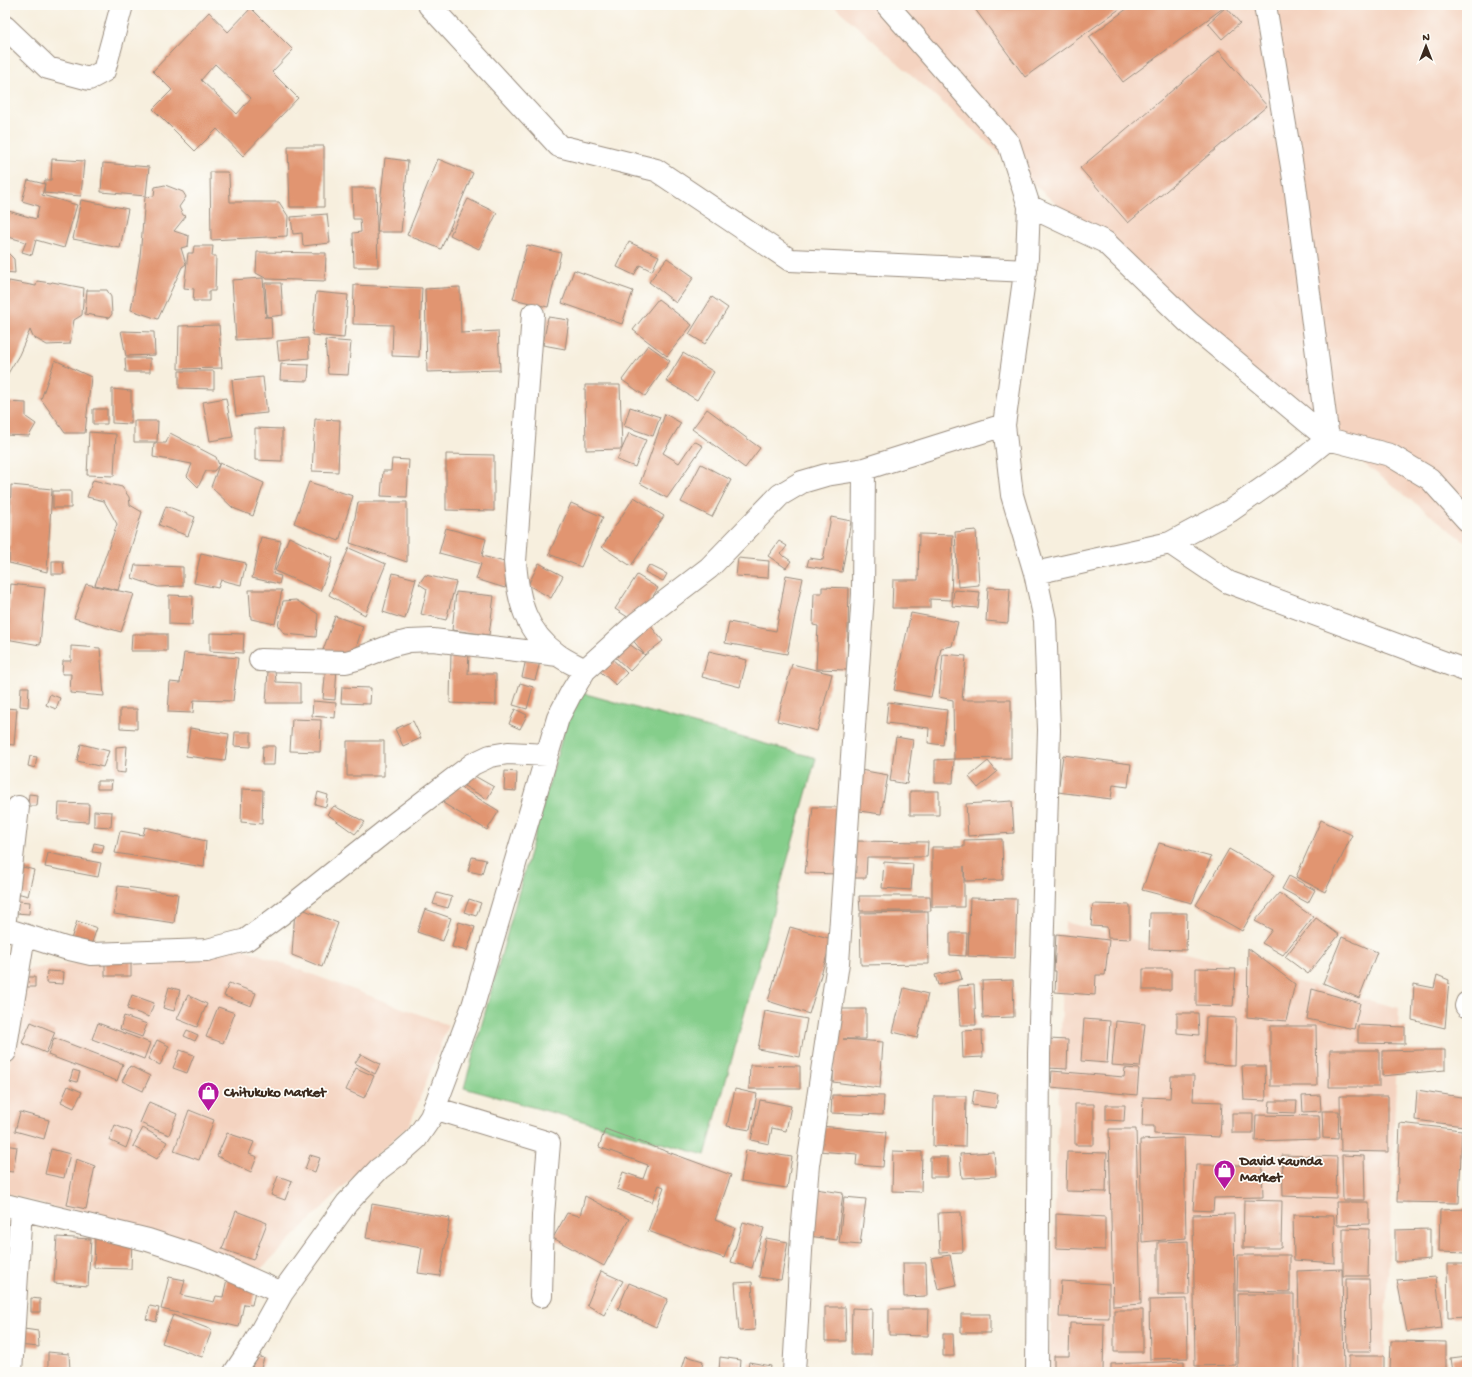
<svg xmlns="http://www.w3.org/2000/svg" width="1472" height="1377" viewBox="0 0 1472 1377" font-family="'Gochi Hand',sans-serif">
<rect width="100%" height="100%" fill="#fdfcf7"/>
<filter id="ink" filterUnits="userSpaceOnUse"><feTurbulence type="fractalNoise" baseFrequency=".025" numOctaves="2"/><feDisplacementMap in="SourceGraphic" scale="8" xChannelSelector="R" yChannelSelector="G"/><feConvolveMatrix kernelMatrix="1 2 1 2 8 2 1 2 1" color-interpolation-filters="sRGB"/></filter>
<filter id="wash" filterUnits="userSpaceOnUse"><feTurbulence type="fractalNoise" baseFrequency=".012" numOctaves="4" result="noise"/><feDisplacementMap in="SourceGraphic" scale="16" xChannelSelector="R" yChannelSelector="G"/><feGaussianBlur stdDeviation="0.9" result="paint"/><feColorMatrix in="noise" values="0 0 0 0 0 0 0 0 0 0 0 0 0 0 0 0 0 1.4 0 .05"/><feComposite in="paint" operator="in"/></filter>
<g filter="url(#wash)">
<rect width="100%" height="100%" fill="#f7efde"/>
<path fill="#f4d3c0" d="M833,5h634v538l-226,-174z
M1065,922l334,86 -15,364h-335z
M228,943l220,82 -38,99 -49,45 -100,100 -256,-76v-92l7,-58 12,-73z"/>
<path fill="#85ce8b" stroke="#607c54" d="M575,691l241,67 -111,397 -241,-67z"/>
<g id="blocks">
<path fill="#e19571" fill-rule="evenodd" d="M972,5h153l-100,72z
M1132,5h89l2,3 -100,74 -34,-45z
M1226,7l14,16 -18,16 -14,-16z
M251,8l42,42 -21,22 26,26 -55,58 -26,-27 -22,22 -42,-42 19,-19 -19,-19 56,-59 19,20zM215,64l36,34 -14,16 -36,-34z
M1219,51l48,55 -139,117 -48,-55z
M288,146h36v61h-34z
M385,158l23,3 -7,71h-24z
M52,159l32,2 -3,35 -37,-3 1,-13h6z
M438,159l35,14 -32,76 -34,-14z
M103,163l46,4 -3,29 -45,-4z
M210,172h17l2,3 1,27h49l9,14 -1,20 -76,4z
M28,180l17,4 -3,11 35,10 -13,43 -28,-8 -4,15 -10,-3 4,-10 -21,-6v-26l31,9 3,-13 -17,-5z
M165,185l18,7 3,5 -7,10 4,8 3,1 -12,15 15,5 -1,10 -7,2 5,16 -4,3 -24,52 -27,-9 9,-53 5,-60 9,-1 1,-9z
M352,188h24l2,79h-24l-1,-34 8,-1 -1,-13h-7z
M468,199l29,14 -18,36 -29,-14z
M81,200l47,9 -8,39 -47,-9z
M327,214l3,29 -27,3 -1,-13 -9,1 -2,-17z
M629,242l30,14 -7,15 -12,-6 -6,10 -17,-8z
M527,245l34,8 -13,54 -35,-8z
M194,246h19l-1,10h4l-1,35h-6v10h-16l1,-12 -10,-1 4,-35h5z
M5,250l9,9 1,14 -10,-1z
M257,252l69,1 -1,28 -58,-2 -11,-6z
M667,258l27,19 -18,26 -27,-21z
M574,270l59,21 -11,33 -60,-21z
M263,278l3,39h-2h7l1,21 -36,2 -4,-60z
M9,281l27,5 1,-5 14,2 1,-1 32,6 -2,27 -8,5 -4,24 -23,1 -14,-8 -3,-7 -11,25 -12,20h-2v-85z
M265,283h16l2,32 -16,2z
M354,285l68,3 -3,69 -27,-1 1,-31 -40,-1z
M460,287l1,46 37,-2 2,39 -73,2 -2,-83z
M87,290h20l4,7 1,17 -3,4 -24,-4z
M316,292l32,3 -4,43 -32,-3z
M712,297l16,11 -23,36 -16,-10z
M658,299l34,26 -25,31 -34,-26z
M548,317l21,3 -4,29 -22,-4z
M219,325l3,43 -44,1 1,-43z
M121,331l33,1 1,23 -29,1z
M308,338l1,20 -30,3 -2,-20z
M325,340l26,2 -3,33 -20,-1z
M648,345l22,16 -25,35 -23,-16z
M683,353l31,19 -17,28 -31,-19z
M125,358h25v14h-24z
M55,360l36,17 -6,56h-20l-24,-34z
M281,364l28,1 -1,16 -28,-1z
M179,371h35v18l-35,-1z
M263,377l4,36 -31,3 -4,-36z
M585,385h35l2,64 -36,1z
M112,389l19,2v33l-19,-1z
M226,398l7,39 -23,4 -7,-39z
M5,402l21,1v14l10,7 -7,12 -24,-1z
M630,407l30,10 -7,19 -29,-10z
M93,409h14v15h-14z
M707,409l53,39 -15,20 -53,-39z
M665,414l16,9 -18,30 16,10 15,-22 9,5 -36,52 -27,-15z
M315,419l25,1 -2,52 -26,-1z
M134,421h24l-1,21h-23z
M255,428l27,1v32l-27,-1z
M89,432l27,2 -2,42 -27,-1z
M170,433l46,24 3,8 1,-2 44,20 -11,33 -20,-8 -22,-21 8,-22 -5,6h-8l-8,16 -11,-11 5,-12 -39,-7 1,-14h12z
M629,433l17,7 -11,27 -18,-7z
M446,454l48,1v56l-48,-1z
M392,459l17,1 -2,37 -26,-1 2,-25h8z
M701,464l30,16 -19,37 -31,-15z
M93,480l29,7 7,10 1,8 12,7 -24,78 -23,-5 22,-61 -13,-23 -17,-4z
M309,482l44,14 -14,45 -45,-18z
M11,485l41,4 -5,83 -38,-9z
M53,491h18v17h-18z
M634,497l30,19 -33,50 -29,-19z
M358,502h49v60l-57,-19z
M571,503l32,14 -22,50 -32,-13z
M166,506l29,11 -7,19 -29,-11z
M831,517l20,4 -9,51 -35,-6 2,-8 14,2z
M446,528l40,11 -4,17 30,8 -7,24 -29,-9 5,-15 -42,-11z
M976,530l3,55 -21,2 -3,-55z
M919,534l34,1 -2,65 -21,-1v9h-38l1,-28h25z
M261,537l20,4 -8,33 8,2 -2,8 -27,-6z
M289,537l44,21 -13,33 -45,-20z
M779,541l8,5 -6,8 10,7 -5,7 -18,-12z
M349,548l37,16 -21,51 -36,-20z
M201,553l45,10 -5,22 -20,-5 -3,8 -24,-5z
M738,558l31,3 -1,17 -32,-2z
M52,561h11l1,13h-12z
M539,563l24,13 -12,22 -23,-13z
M135,565l48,2v19l-25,1 -26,-9z
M649,565l18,9 -4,7 -18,-9z
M393,573l23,6 -11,40 -22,-7z
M425,575l31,7 -10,38 -25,-6 6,-25 -8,-5z
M637,575l21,13 -21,35 -22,-14z
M786,575l17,3 -16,76 -62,-11 4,-21 47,9z
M11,584l34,4 -5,57 -34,-6z
M86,584l48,10 -13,38 -47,-14z
M822,587l27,1 -2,82 -31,-1 2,-43 -5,-1 1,-32h8z
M988,587l22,1 -2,35 -22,-2z
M249,590h33l-7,34 -24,-5z
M954,590l26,2 -2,16 -26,-2z
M456,592l38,4 -5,39 -37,-5z
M169,595l24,1 -1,29 -23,-1z
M296,600l22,14 -2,23 -31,-3 -7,-8 5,-25z
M911,613l47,9 -6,24 -11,2 -10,49 -37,-7z
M335,616l28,10 -11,34 -29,-10z
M649,624l14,17 -18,14 -14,-17z
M210,633l34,1 -1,19 -33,-2z
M132,634h35v17h-36z
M626,642l19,13 -15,16 -16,-15z
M71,646l29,2 4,48 -34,-3 1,-19h-9l1,-13h8z
M451,651h18l-1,23h28v31l-46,-2z
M709,651l38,9 -7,27 -38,-10z
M184,653l54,5 -5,43 -39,-1 -1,13 -25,-1 2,-30 10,1z
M943,654l23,2 -4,44h49v58l-57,1 -1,-59 -14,-3z
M608,655l19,18 -11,12 -20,-17z
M526,659l14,3 -5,18 -13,-3z
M792,664l40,10 -15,57 -40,-10z
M326,666l11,1 -2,33 -12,-1z
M268,670l7,1 1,11 24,1v20h-34z
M520,683l13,4 -6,22 -14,-4z
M21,687h8l-1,20 -8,-1z
M342,687l29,1 -1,16 -29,-1z
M50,694l10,4 -4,11 -10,-4z
M313,701l23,2 -1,15 -23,-2z
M888,702l59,8 -4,35 -15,-2 1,-15 -43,-5z
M5,708l12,1 -3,36 -9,-1z
M120,709h17v20l-17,-1z
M515,709l12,6 -7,14 -11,-5z
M292,719l29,1 -1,32 -30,-1z
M413,721l8,17 -18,8 -8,-17z
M190,728l39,6 -4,27 -39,-5z
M235,732h16v15l-17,-1z
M896,737l17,3 -6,44 -17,-3z
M347,741h37v35h-37z
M81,744l28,7 -6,16 -26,-6z
M127,746l-2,27 -9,-1v-25z
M263,746h12l-1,19h-12z
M1063,755l68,9 -3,23 -15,-2 -2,14 -53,-7z
M30,756l7,1 -2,11 -7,-2z
M954,759l-1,24h-18v-23z
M988,761l9,11 -19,16 -9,-11z
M860,770l28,5 -7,39 -29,-4z
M505,771l12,1 -1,19 -12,-1z
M471,774l23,13 -7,12 -23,-13z
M97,781h15l-1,8h-14z
M455,784l44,27 -12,19 -44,-27z
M242,789l21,1 -1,34 -21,-2z
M910,791h29v24h-29z
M318,792l10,3 -2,12 -11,-3z
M29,794l9,1 -1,11h-9z
M1012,801l2,32 -46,3 -2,-32z
M59,803l30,1 -1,18 -30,-2z
M334,806l31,16 -10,12 -28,-20z
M813,807h25v67l-33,-1z
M94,811l18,1 -1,15 -17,-1z
M1321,820l31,15 -27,57 -29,-15z
M145,827l61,14 -2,26 -89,-14 5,-22 23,4z
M1002,839l1,41 -38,1 -1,-15v41h-32v-60h32v-7z
M852,841l76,1 -1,15h-60l-1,21h-11z
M94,843l10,2 -2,8 -10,-1z
M1159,843l52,14 -19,46 -50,-13z
M1229,849l45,26 -32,56 -46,-26z
M48,853l53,10 -3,14 -53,-10z
M472,857l14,3 -4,14 -14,-3z
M884,862l29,2 -2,26 -29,-2z
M23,867l11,3 -6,26 -11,-3z
M1289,876l26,14 -7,13 -26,-14z
M118,886l60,8 -4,29 -60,-9z
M437,893l15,4 -4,11 -15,-4z
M1279,893l34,24 -30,38 -21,-12 10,-13 -17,-9z
M859,896h71l1,15h-71z
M970,898l47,1 -2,59 -47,-2z
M469,899l12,4 -5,13 -12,-4z
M18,901l12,1 -1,12 -13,-1z
M1093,904l37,1v34l-22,-1 -1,-11 -16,-1z
M295,909h7l36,14 -16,44 -30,-12z
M425,909l26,9 -8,23 -26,-9z
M928,912l1,52 -68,1 -1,-52z
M1150,913h37l-1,37 -37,-1z
M1316,918l23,17 -31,39 -23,-17z
M77,921l20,7 -6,17 -20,-6z
M459,922l16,5 -8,24 -15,-4z
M790,927l42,12 -23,75 -41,-13z
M950,933h17l-1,23 -16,-1z
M1056,934l53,6 -4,35h-9l-1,20 -40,-3 1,-21h-2z
M1342,937l35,15 -18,46 -36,-15z
M1248,948l47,36 -9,37 -39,-4z
M105,962h26v14h-26z
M1196,968l40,1 -3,37 -37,-1z
M959,969l3,10 -24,6 -3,-10z
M1143,969h28v21h-28z
M47,971l17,1 -1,12 -17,-1z
M1437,975l12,5 -4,48 -33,-8 2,-36 20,4z
M27,977h8v10h-8z
M1013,980l1,37 -31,1 -1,-37z
M229,983l27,10 -5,13 -27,-10z
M974,985l2,40h-16l-2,-39z
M169,987l11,3 -6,21 -11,-3z
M904,988l24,6 -11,44 -24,-6z
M1312,989l48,14 -6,26 -47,-10z
M132,995l22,8 -5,14 -22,-8z
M188,995l19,9 -10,23 -20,-8z
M218,1007l17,6 -12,30 -17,-6z
M835,1009h31v30h-23l40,3 -3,46 -47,-6z
M765,1011l42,8 -7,38 -42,-8z
M1177,1013h21l1,22 -22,-2z
M124,1016l23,8 -5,13 -22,-8z
M1206,1017l30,1 -1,47 -31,-1z
M1084,1019l26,2 -3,42 -26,-2z
M1116,1021l29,3 -5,43 -28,-2z
M31,1022l24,10 -9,21 -24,-10z
M98,1023l52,20 -6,16 -52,-20z
M1358,1025l47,2v17l-47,-1z
M1270,1026h46l1,60h-47z
M187,1030l11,5 -3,6 -11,-5z
M982,1030l1,27 -20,1 -1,-27z
M54,1038l69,26 -6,17 -69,-26z
M1048,1039l20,1 -1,29 -20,-1z
M157,1040l12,6 -9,19 -12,-6z
M180,1050l14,5 -7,18 -14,-5z
M1330,1050h49v37h-50z
M1423,1050h22v20l-63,6v-25z
M361,1054l19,10 -5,10 -20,-11z
M750,1065l50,1v23h-51z
M130,1066l20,10 -7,15 -21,-10z
M1242,1066h23l1,35 -22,-1z
M356,1068l18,8 -10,22 -18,-8z
M1125,1068l14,1 -2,26 -86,-8 1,-16 72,6z
M73,1070l7,2 -3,10 -7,-2z
M1171,1076h23l-1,25 29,1 -2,35 -66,-3v-8h-12l1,-29 27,1z
M68,1086l14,6 -8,16 -13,-6z
M735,1089l22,5 -7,36 -23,-4z
M974,1090l24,4 -2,14 -24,-3z
M1417,1090l50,8 -3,28 -49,-6z
M832,1095l52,1 -1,19 -52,-2z
M1320,1095l1,16 -18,1 -1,-16z
M934,1096h32l-1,51 -32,-1z
M1340,1096h48v56l-47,-1z
M760,1100l31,6 -5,25 -14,-3 -3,16 -18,-4z
M1270,1101h27l-1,12 -27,-1z
M149,1102l28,12 -8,21 -29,-12z
M1075,1104h19v41h-19z
M1106,1105h19l-1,16 -18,-1z
M189,1110l25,10 -15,40 -25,-9z
M1322,1111h17l-1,28 -15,-1z
M20,1112l29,8 -5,19 -29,-8z
M1232,1113h21v20h-21z
M1256,1115l63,1 1,23 -65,2z
M1400,1123l62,7 -3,73 -62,-1z
M115,1125l17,7 -6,16 -17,-8z
M820,1126l66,6 -3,35 -27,-2 1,-11 -39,-3z
M143,1128l24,14 -10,17 -24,-13z
M605,1129l126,46 -16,45 20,8 -11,30 -76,-27 16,-44 -5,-2 -7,17 -35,-13 6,-17 20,7 5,-14 -49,-18z
M1109,1129h27l5,175 -28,2z
M227,1133l27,9 -5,12 8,3 -6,15 -34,-16z
M1184,1138l2,100 -44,4 -2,-102z
M5,1145l12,2 -4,25 -8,-1z
M51,1149l19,5 -6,24 -19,-4z
M746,1150l46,7 -5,31 -46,-7z
M893,1151l29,1 -1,40 -29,-1z
M994,1152l2,24 -34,2 -2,-24z
M1067,1152l40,1 -1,39 -40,-1z
M310,1155l10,3 -5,14 -10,-3z
M1282,1155l55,2 -1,41 -53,-2z
M1342,1155l22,1 1,44h-22z
M930,1157h18v20h-18z
M76,1159l19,7 -9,43 -19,-4z
M1196,1165h66l1,32 -49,1 -1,13 -20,-1z
M278,1176l14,5 -7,19 -14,-5z
M815,1189l28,4 -6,47 -28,-4z
M585,1196l44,23 -25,47 -51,-28 14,-25 13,3z
M844,1197l22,2 -6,46 -21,-2z
M1244,1200l38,1 -1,47h-38z
M1336,1202h33v22l-32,1z
M372,1204l78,14 -10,58 -22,-3 4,-25 -56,-10z
M1467,1209v44l-28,-1 1,-42z
M236,1211l31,12 -14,37 -31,-11z
M961,1212l2,40 -23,1 -2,-40z
M1056,1214l49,3v33l-49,-2z
M1234,1214l2,151 -41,1 -2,-151z
M1293,1215l41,1 1,47 -41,-3z
M743,1222l21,6 -12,40 -21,-6z
M1343,1228l26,1 -1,47h-25z
M1430,1229v30l-35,3v-32z
M95,1236l37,2 -1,31 -37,-1z
M57,1237l34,2 -3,47 -34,-3z
M766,1238l22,4 -7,38 -22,-3z
M1188,1241l1,54h-31v-53z
M950,1255l6,30 -18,4 -7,-31z
M1238,1255h52v37l-53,-1z
M903,1263h23l1,33 -23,1z
M1447,1264h20v53l-19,1z
M1342,1269l2,103h-44l-2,-101z
M601,1271l22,10 -19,34 -17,-10z
M169,1277l16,3 -4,15 33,7 2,-6 7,1 4,-18 29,7 -4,19 -8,-1 -5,23 -78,-18z
M1436,1277l6,51 -35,4 -10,-52z
M1346,1279h23l2,73h-24z
M1061,1281l48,3v34l-50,-1z
M752,1282l3,48 -16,1 -4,-48z
M629,1283l39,16 -12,28 -38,-18z
M1238,1294h56v78h-56z
M31,1298l9,1v13h-9z
M1187,1299l1,59 -38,1 -1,-59z
M150,1306l9,2 -3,14 -10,-3z
M825,1307h20l1,34h-21z
M852,1308l20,1 -1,46h-20z
M889,1309h40l-1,27 -39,-1z
M1114,1310h29v42h-29z
M961,1314h29v19h-29z
M173,1315l39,15 -10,27 -40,-14z
M1070,1323l34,1 -1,48h-49v-16h15z
M17,1328l21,3 1,16 -22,-2z
M943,1334h10l1,22h-11z
M1391,1341l55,1v30h-56z
M48,1352l21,2 1,16h-22z
M254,1355l10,3 -4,13 -10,-2z
M686,1356l17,5 -2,11h-20z
M1349,1356h35v16h-35z
M1467,1356v16h-14l-2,-14z
M720,1357l21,3 -1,12h-21z
M1184,1361v11h-73v-8z
M749,1362l22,4 -1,6h-23z"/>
</g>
</g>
<g filter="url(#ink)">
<use href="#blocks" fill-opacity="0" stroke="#998c7e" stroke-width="1"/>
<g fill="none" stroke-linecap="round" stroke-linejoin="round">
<defs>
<path id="minor" d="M429,5l130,141 97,24 134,90 236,11
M887,5l122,139 20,62 -2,52 -23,167 8,70 23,78 10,47 4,110 -10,324 -2,318
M1265,5l30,180 33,254 62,16 40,24 37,41
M5,27l43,41 41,11 15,-8 18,-66
M1029,206l76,36 83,80 140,117 -32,26 -66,46 -60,32 -135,30
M533,314l-18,248c3,38 10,70 43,93 8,6 18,10 27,15
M1170,543l58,39 239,89
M260,660l86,2 11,-3 36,-14 16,-4 24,-1 125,15
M5,919l13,-112
M5,929l60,19 26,6 116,-4 39,-10 34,-25 113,-90 80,-61 17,-8 18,-3 39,2
M1466,1006l1,-3
M5,1052l19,-117
M434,1108l115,35 -6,72 -2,81
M5,1205l143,35 55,18 79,35
M11,1372l10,-163
M235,1372l20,-30 27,-49 65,-90 32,-34 20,-15 17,-15 15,-22 42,-111 85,-288 13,-25 14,-23 52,-47 72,-55 71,-73 22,-13 24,-7 38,-6 140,-44
M794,1372l8,-138 6,-69 30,-202 25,-369 1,-125"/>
</defs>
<use href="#minor" stroke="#998c7e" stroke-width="24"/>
<use href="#minor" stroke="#fff" stroke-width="22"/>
</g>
</g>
<defs>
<symbol id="shop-pin" viewBox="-11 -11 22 30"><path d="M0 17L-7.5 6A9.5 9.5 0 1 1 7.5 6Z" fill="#b5179e" stroke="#fdfcf7"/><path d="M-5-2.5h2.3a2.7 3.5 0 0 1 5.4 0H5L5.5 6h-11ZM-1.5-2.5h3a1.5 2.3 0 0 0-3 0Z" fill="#fff"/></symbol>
</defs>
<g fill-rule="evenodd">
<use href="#shop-pin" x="196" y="1080" width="25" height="34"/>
<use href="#shop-pin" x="1212" y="1158" width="25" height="34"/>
</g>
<g text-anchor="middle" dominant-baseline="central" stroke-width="3.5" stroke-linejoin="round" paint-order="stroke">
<g font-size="14" font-weight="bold" fill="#3b2a1e" stroke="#fdfcf7" text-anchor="start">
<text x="224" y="1093">Chitukuko Market</text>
<text x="1240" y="1162">David Kaunda<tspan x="1240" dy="16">Market</tspan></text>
</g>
</g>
<rect width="1472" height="1377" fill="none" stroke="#fdfcf7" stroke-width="20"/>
<g transform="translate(1426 46)" stroke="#fdfcf7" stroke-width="3" paint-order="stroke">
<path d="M0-3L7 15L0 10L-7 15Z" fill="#3b2a1e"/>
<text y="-6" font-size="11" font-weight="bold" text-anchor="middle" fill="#3b2a1e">N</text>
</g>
</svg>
